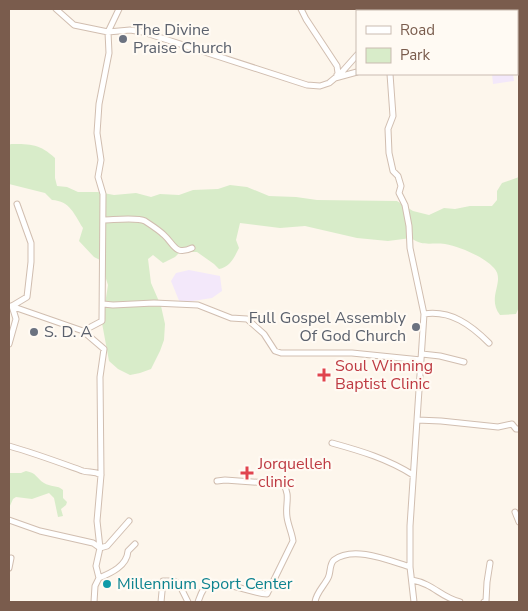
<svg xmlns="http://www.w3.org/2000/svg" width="528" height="611" viewBox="0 0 528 611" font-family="'Nunito Sans',sans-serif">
<rect width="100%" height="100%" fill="#fdf6ec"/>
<path fill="#f3e8fa" d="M492,74h21l1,7 -21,3z
M189,270l31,6 2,15 -10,7 -32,5 -9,-22 5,-8z"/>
<path fill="#d8ecc9" d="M11,144c20,0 29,0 44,14v20l2,8 10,1 11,5h20l16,3 22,-2 15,4 9,-3 19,1 14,-5 25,-1 12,-4 17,2 22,9 27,1 21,3 80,1 16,10 16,4 15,-7 11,1 15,-3h22l5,-6v-9l5,-8 17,-6v130l-3,7 -16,1c-14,-18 6,-34 -6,-47 -11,-12 -34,-21 -49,-24 -14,-2 -21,3 -34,-6l-23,3 -31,-3 -52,-12 -25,2 -40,-5 -4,17 3,8c-5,10 -9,19 -20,21l-5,-5 -17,-12h-17l-5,5 -12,6 -10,-8 -5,4 3,24 10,23 4,18 -1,16 -4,11 -9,18 -11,4 -10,2 -12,-6 -9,-8 -7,-38 6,-38 -8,-25 -6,-3 -15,-16 4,-13c-9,-14 -13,-27 -31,-28l-7,-7 -36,-9v-39z
M26,471c11,2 10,7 18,12 6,4 14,2 19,7v8l4,4 -1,3 -5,4 2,7 -5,1 -4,-19 -5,-5 -17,6 -16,-2 -3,2 -4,9v-35h12z"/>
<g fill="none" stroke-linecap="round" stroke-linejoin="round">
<defs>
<path id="street" d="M56,9l18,16 34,7 22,-2 13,2 164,53 13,1 9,-3 6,-5 22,-6
M301,9l5,10 31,47 1,7
M382,11l1,-2
M513,11l2,-2
M390,74l3,42 -5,13 1,24 4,18 5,5 3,10 -2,7 6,12 4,21 1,22 14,66 -14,212v41l4,35
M337,75l4,-2 16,-18
M103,220c10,0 34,-3 42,1 6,4 14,9 19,14 10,9 11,21 28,13
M103,304l10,1 41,-2 44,2 33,13 16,1 17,15 11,17 6,2h71l69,7
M11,306l72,25
M424,314c27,-4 47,11 65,29
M9,344l7,-25 -4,-13 15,-9 4,-35v-19l-14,-39
M422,354l18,2 24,6
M417,420l24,1 57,6 14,-3 4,5h3
M332,443c29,8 56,16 81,32
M9,446c25,7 49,16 74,25 7,2 11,0 18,4
M515,512l4,10
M9,520l31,11 53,12 7,5 7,-2 22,-25
M9,568l2,-10
M99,578c12,-5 28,-12 29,-27l7,-7
M412,580c22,4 28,17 48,22
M94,602l1,-16 4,-8 -3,-12 4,-18 -3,-27 4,-46 -1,-98 4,-28 -21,-18 19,-10 1,-127 -5,-17 3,-17 -4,-27 2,-29 10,-51 -1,-21 11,-23
M161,602l2,-21h11l5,3 9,18
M198,602c2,-5 4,-14 10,-17 11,-7 45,9 59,9l26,-53c-1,-8 -5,-16 -6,-24 -2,-13 4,-22 -4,-33l-58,-4 -8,1
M315,602c1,-9 9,-16 13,-24 3,-5 1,-14 6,-18 20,-15 56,1 76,7
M484,602l2,-1 1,-19 3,-19"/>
</defs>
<use href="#street" stroke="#d1beb0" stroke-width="7"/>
<use href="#street" stroke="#fff" stroke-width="5"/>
</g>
<g fill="#6b7280" stroke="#fffaf3" stroke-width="2">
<circle cx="123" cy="39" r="5"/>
<circle cx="416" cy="327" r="5"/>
<circle cx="34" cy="332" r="5"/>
</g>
<g fill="#e0444e" stroke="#fffaf3" stroke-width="2">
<path d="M321.5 367.5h5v5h5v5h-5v5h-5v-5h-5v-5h5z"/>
<path d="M244.5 465.5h5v5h5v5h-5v5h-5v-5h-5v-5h5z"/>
</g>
<circle fill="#0f9aa8" stroke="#fffaf3" stroke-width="2" cx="107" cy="584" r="5"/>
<g text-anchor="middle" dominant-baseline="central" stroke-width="4.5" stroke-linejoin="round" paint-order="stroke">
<g font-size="16" fill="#5b616d" stroke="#fffaf3" text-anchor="start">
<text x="133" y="30">The Divine<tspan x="133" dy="18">Praise Church</tspan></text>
<text x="406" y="318" text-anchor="end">Full Gospel Assembly<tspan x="406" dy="18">Of God Church</tspan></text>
<text x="44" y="332">S. D. A</text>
</g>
<g font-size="16" fill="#be3a42" stroke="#fffaf3" text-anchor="start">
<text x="335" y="366">Soul Winning<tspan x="335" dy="18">Baptist Clinic</tspan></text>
<text x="258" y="464">Jorquelleh<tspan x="258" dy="18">clinic</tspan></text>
</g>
<g font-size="16" fill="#0d838f" stroke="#fffaf3" text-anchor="start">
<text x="117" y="584">Millennium Sport Center</text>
</g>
</g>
<rect width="528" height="611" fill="none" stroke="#7a5c4d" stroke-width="20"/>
<rect x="356" y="10" width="162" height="65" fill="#fffaf3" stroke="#cabbb1"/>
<rect x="366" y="26" width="25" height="8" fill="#ffffff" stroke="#cabbb1"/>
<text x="400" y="35" font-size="15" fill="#7a5c4d">Road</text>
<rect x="366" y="48" width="25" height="15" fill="#d8ecc9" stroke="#cabbb1"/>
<text x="400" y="60" font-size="15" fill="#7a5c4d">Park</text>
</svg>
